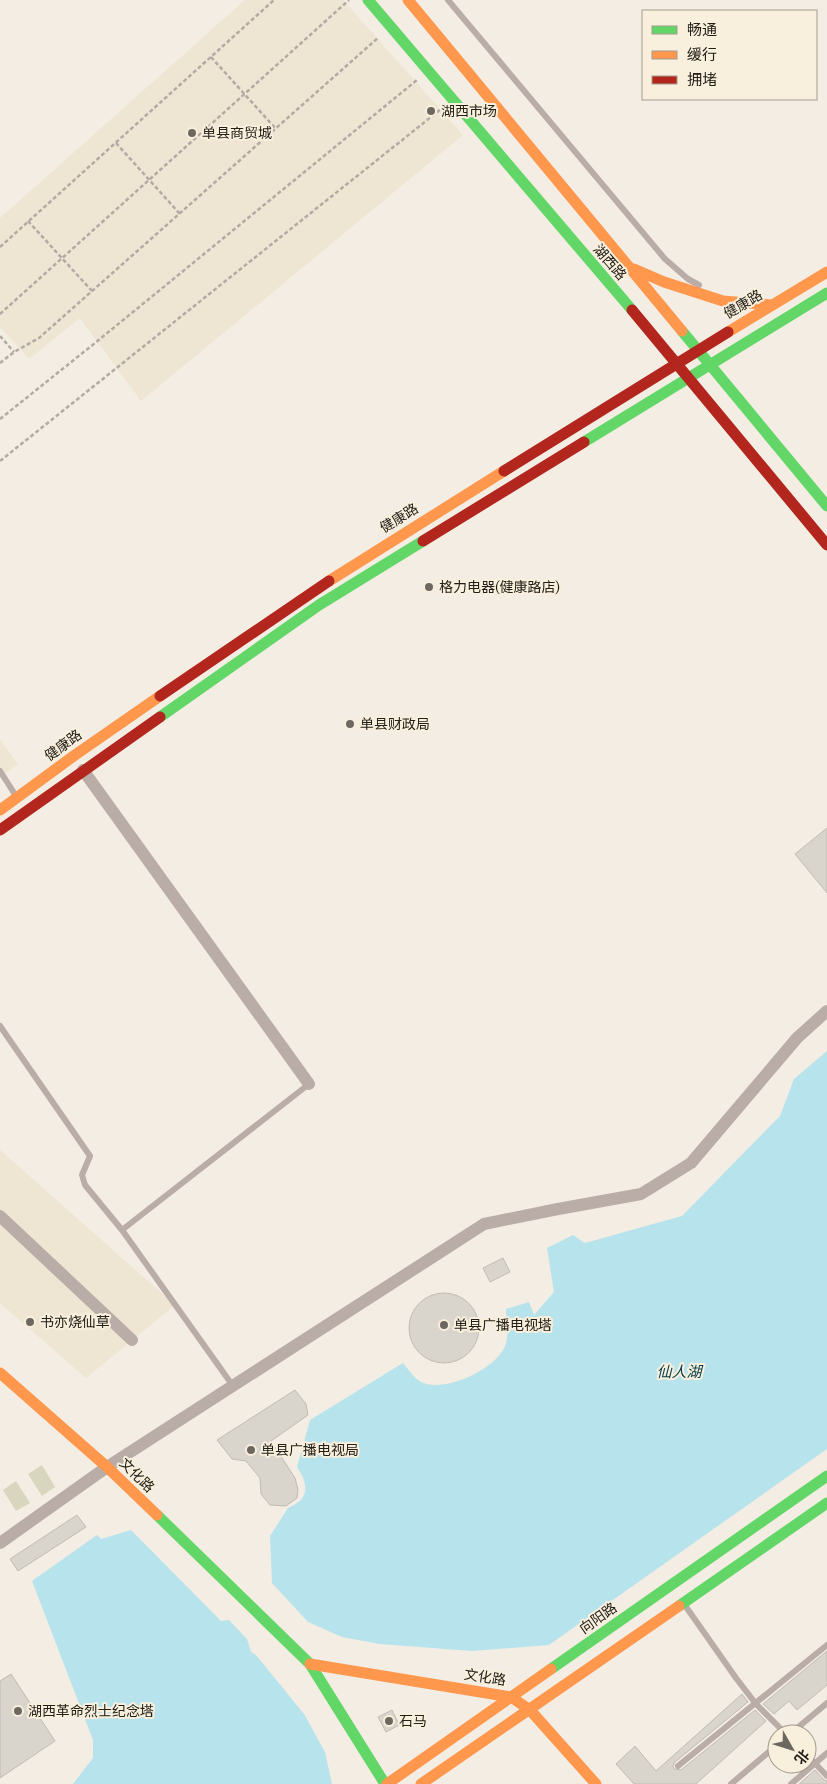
<svg xmlns="http://www.w3.org/2000/svg" width="827" height="1784" viewBox="0 0 827 1784" font-family="'IBM Plex Serif','Noto Sans SC',serif">
<rect width="100%" height="100%" fill="#f3ede3"/>
<path fill="#eee5d2" d="M245,0h98l120,135 -322,266 -61,-83 -51,41 -29,-32v-109z
M0,739l18,25 -18,13z
M0,1150l175,155 -89,73 -86,-75z"/>
<path fill="#d8d6be" d="M42,1465l13,22 -13,9 -14,-22z
M16,1481l14,22 -14,8 -13,-21z"/>
<path fill="#b7e3ec" d="M827,1051v398l-278,196 -77,6 -92,-7 -38,-7 -34,-15 -36,-39 -2,-47 18,-28c22,-9 21,-23 9,-41l13,-47 93,-57c5,6 11,15 18,19 23,12 79,-14 85,-39 3,-8 0,-25 0,-34l23,-7 5,13 20,-23 -7,-44 26,-13 12,8 97,-27 98,-100 14,-37z
M131,1530l90,91 8,-1 18,19 4,13 5,3 48,59 21,38 7,32h-259l20,-26v-18l-61,-159 65,-46 4,4z"/>
<path fill="#d9d5cd" stroke="#c0bcb4" d="M827,828v65l-32,-39z
M503,1258l7,14 -20,10 -7,-14z
M409 1328a35 35 0 1 1 70 0a35 35 0 1 1-70 0Z
M295,1390l11,14 2,11 -37,26 24,37 3,12 -1,8 -11,8 -16,-1 -9,-11 -1,-16 -14,-17 -14,-2 -15,-19z
M77,1515l9,12 -68,44 -8,-12z
M827,1651v34l-30,25 -8,-9 -15,13 -11,-10z
M11,1674l44,67 -55,37v-97z
M742,1694l6,8 -73,60 -2,4 1,3 7,1 74,-60 11,11 -70,63h-62l-18,-20 19,-18 21,25z
M392,1710l7,15 -13,7 -8,-15z
M815,1770l8,9 4,2v3h-28z"/>
<g fill="none" stroke-linecap="round" stroke-linejoin="round">
<path stroke="#b3aaa4" stroke-width="2.5" stroke-dasharray="4 2.5" stroke-linecap="butt" d="M211,57l65,72
M116,143l64,71
M28,221l64,70
M0,247l274,-247
M0,314l349,-314
M0,336l14,16
M0,363l14,-11 25,-14 340,-301
M0,419l95,-76 322,-263
M0,461l441,-352"/>
<path stroke="#baaca7" stroke-width="6" d="M448,0l217,259 23,20 11,6
M0,771l16,25
M0,1026l90,130 -8,19 3,10 37,45 111,156
M122,1230l187,-146
M684,1604l52,74 20,26 30,30
M790,1734l37,-31
M807,1755l20,21
M678,1766l149,-121
M731,1784l46,-39
M791,1784l36,-31"/>
<path stroke="#baaca7" stroke-width="12" d="M83,770l226,314
M0,1216l132,124
M0,1543l107,-76 377,-243 74,-15 83,-15 50,-31 106,-125 30,-27"/>
<path stroke="#63d668" stroke-width="11" d="M368,0l264,310
M682,331l145,175
M584,442l243,-149
M160,717l159,-112 104,-64
M157,1515l153,149 75,120
M679,1606l148,-103
M551,1669l276,-193"/>
<path stroke="#ff974d" stroke-width="11" d="M408,0l274,331
M634,269l30,13 59,19 49,4
M728,332l99,-60
M329,581l175,-110
M0,810l75,-55 85,-59
M0,1373l107,94 50,48
M310,1664l201,33 19,13 66,74
M387,1784l164,-115
M421,1784l258,-178"/>
<path stroke="#b3261e" stroke-width="11" d="M632,310l195,235
M504,471l224,-139
M423,541l161,-99
M160,696l169,-115
M0,830l160,-113"/>
</g>
<g fill="#6c6860" stroke="#f9efdd" stroke-width="2">
<circle cx="431" cy="111" r="5"/>
<circle cx="192" cy="133" r="5"/>
<circle cx="429" cy="587" r="5"/>
<circle cx="350" cy="724" r="5"/>
<circle cx="30" cy="1322" r="5"/>
<circle cx="444" cy="1325" r="5"/>
<circle cx="251" cy="1450" r="5"/>
<circle cx="18" cy="1711" r="5"/>
<circle cx="389" cy="1721" r="5"/>
</g>
<g text-anchor="middle" dominant-baseline="central" stroke-width="4" stroke-linejoin="round" paint-order="stroke">
<g font-size="14" fill="#232019" stroke="#f9efdd" text-anchor="start">
<text x="441" y="111">湖西市场</text>
<text x="202" y="133">单县商贸城</text>
<text x="439" y="587">格力电器(健康路店)</text>
<text x="360" y="724">单县财政局</text>
<text x="40" y="1322">书亦烧仙草</text>
<text x="454" y="1325">单县广播电视塔</text>
<text x="261" y="1450">单县广播电视局</text>
<text x="28" y="1711">湖西革命烈士纪念塔</text>
<text x="399" y="1721">石马</text>
</g>
<g font-size="14" fill="#232019" stroke="#f9efdd">
<text transform="translate(610 262) rotate(49)">湖西路</text>
<text transform="translate(743 304) rotate(-31)">健康路</text>
<text transform="translate(399 518) rotate(-32)">健康路</text>
<text transform="translate(63 745) rotate(-36)">健康路</text>
<text transform="translate(137 1475) rotate(44)">文化路</text>
<text transform="translate(598 1618) rotate(-35)">向阳路</text>
<text transform="translate(485 1677) rotate(9)">文化路</text>
</g>
<g font-size="15" font-style="italic" fill="#003d4a" stroke="#f9efdd">
<text x="679" y="1371">仙人湖</text>
</g>
</g>
<rect x="642" y="10" width="175" height="90" fill="#f9efdd" stroke="#a39c8f"/>
<rect x="652" y="26" width="25" height="8" fill="#63d668" stroke="#a39c8f"/>
<text x="687" y="35" font-size="15" fill="#232019">畅通</text>
<rect x="652" y="51" width="25" height="8" fill="#ff974d" stroke="#a39c8f"/>
<text x="687" y="60" font-size="15" fill="#232019">缓行</text>
<rect x="652" y="76" width="25" height="8" fill="#b3261e" stroke="#a39c8f"/>
<text x="687" y="85" font-size="15" fill="#232019">拥堵</text>
<g transform="translate(792 1749) rotate(129)"><circle r="24" fill="#f9efdd" stroke="#a39c8f"/>
<path d="M0-4L9 19L0 12L-9 19Z" fill="#6c6860"/>
<text y="-8" font-size="14" font-weight="bold" text-anchor="middle" fill="#232019">北</text>
</g>
</svg>
